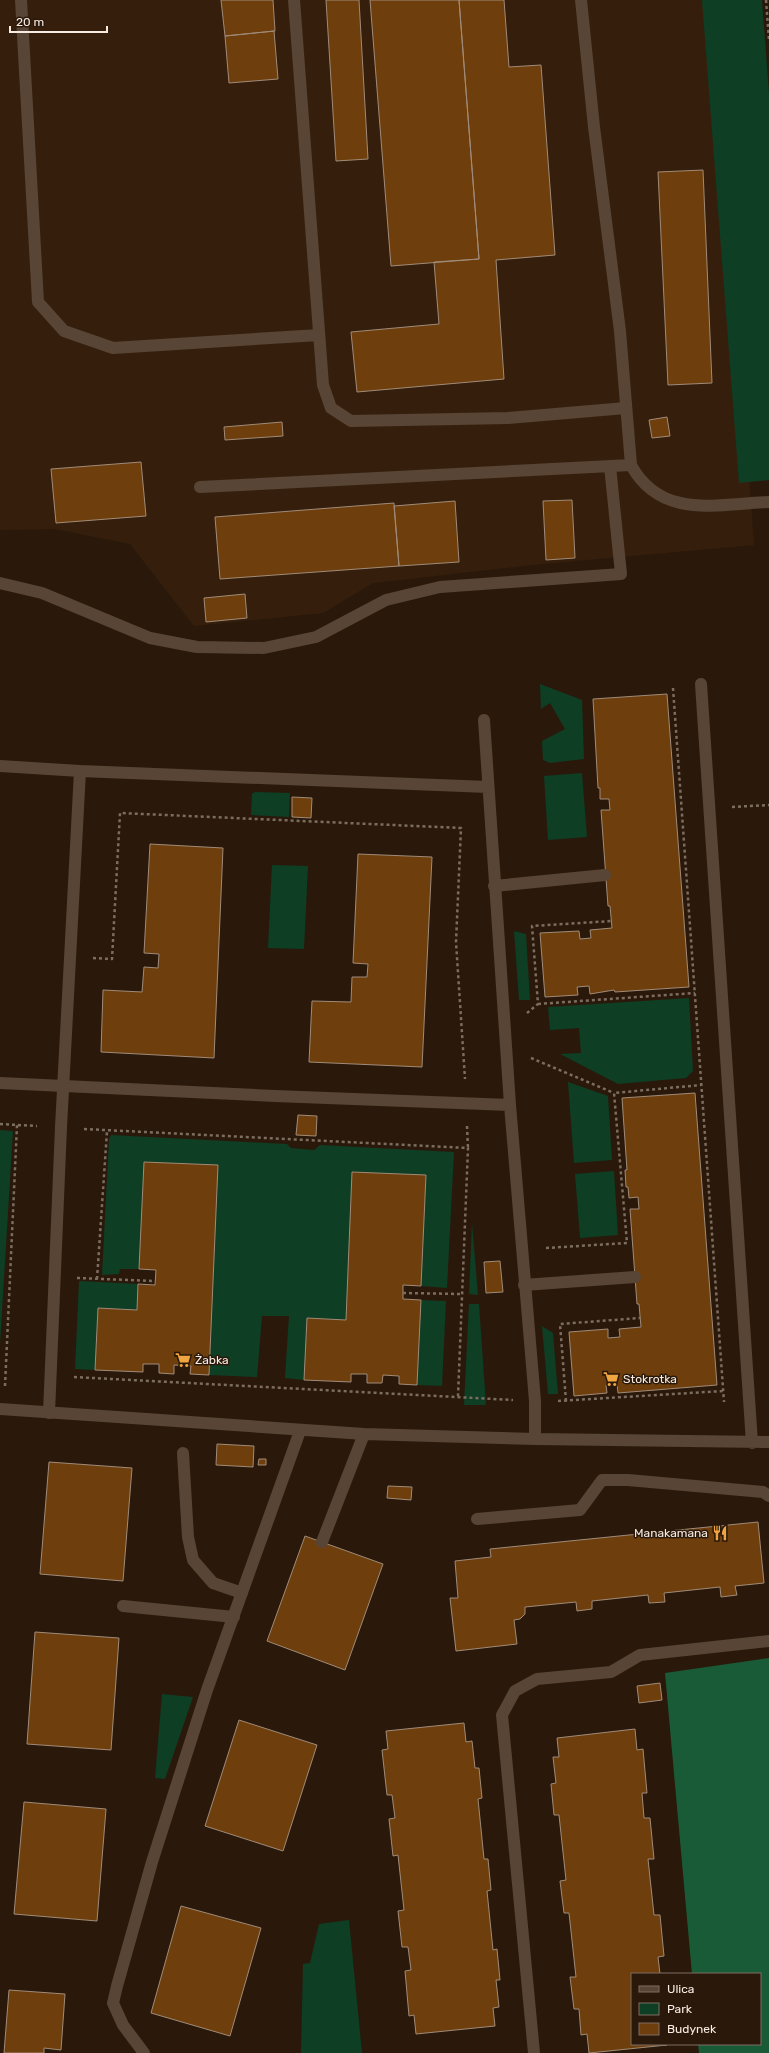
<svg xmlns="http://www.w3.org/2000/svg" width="769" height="2053" viewBox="0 0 769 2053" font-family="Rubik,sans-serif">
<rect width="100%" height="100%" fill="#2a190b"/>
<path fill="#351f0c" d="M0,0h714l40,545 -212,19 -169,19 -50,30 -129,13 -64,-82 -75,-15 -55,1z"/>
<path fill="#0e3e24" d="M702,0h60l7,93v387l-30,3z
M540,684l42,16 2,59 -34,4 -7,-3 -1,-19 23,-12 -15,-26 -9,6z
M582,773l5,64 -39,3 -4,-64z
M255,792l35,1 -1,24 -38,-2 1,-21z
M272,865l36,1 -4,83 -36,-1z
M514,931l12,3 4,66h-11z
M689,998l4,73 -7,7 -68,6 -58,-30 21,-1 -2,-25 -29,2 -2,-23z
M568,1082l40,14 4,64 -38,3z
M0,1130l13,1 -13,213z
M111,1135l176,9 4,4 23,2 6,-5 134,7 -7,136 -26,-2 5,-111 -74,-3 -6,148 -39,-2 -3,62 -19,-2 4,-62h-27l-5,61 -48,-2 9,-210 -74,-3 -5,107h-19l-1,5 -17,1 7,-136z
M614,1171l4,64 -38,3 -5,-64z
M472,1223l6,72 -9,-1z
M79,1281l59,3 -1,26 -39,-2 -3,62 -20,-1z
M421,1300l25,1 -4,85 -25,-1z
M469,1304h10l7,101h-22z
M542,1326l11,7 5,61h-10z
M162,1694l31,3 -28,82 -10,-1z
M349,1920l13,133h-61l2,-89 7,-1 9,-39z"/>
<path fill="#1a5b37" d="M769,1658v395h-70l-1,-9h62v-70h-68l-27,-301z"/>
<path fill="#6e3f0c" stroke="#a08b79" d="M221,0h52l2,31 -50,5z
M326,0h33l9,159 -32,2z
M370,0h89l20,259 -88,7z
M459,0h45l5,67 32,-2 14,190 -59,5 8,119 -147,13 -6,-60 88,-8 -5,-62 45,-3z
M274,31l4,48 -49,4 -4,-47z
M703,170l9,213 -44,2 -10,-213z
M667,417l3,19 -18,2 -3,-18z
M282,422l1,14 -58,4 -1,-13z
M141,462l5,54 -90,7 -5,-54z
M572,500l3,58 -29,2 -3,-59z
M455,501l4,61 -60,4 -5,-60z
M394,503l5,63 -179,13 -5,-62z
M245,594l2,24 -41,4 -2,-24z
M667,694l22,293 -74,5 -1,-2 -24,4 -1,-8 -12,1 1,8 -33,2 -5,-64 39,-2 1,8 11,-1 -1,-8 22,-2 -2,-22h-2l-7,-96h9l-1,-11h-9v-11h-2l-5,-89z
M292,797l20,1 -1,20 -19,-1z
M150,844l73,4 -9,210 -113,-6 2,-62 39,2 2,-25 14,1 1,-14 -15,-1z
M358,854l74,3 -10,210 -113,-5 3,-61 39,1 1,-25h15l1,-13 -15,-1z
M695,1093l22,292 -99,8 -1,-9 -11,1 1,8 -33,3 -5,-64 39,-3v9l12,-1 -1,-8 22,-2 -2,-23h-2l-7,-95h9l-1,-12 -9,1 -1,-11h-2l-1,-17h2l-5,-72z
M298,1115l19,1 -1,20 -20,-1z
M144,1162l74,3 -9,210 -19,-1 1,-8 -17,-1v9l-15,-1v-9h-16v8l-48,-2 3,-62 39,2 1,-26 17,1 1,-15 -17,-1z
M352,1172l74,3 -5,111 -18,-1v14l18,1 -4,85 -18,-1v-8l-16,-1 -1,8h-15v-9h-16v8l-47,-2 3,-62 39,2z
M500,1261l3,31 -17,1 -2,-31z
M217,1444l37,2 -1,21 -37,-2z
M259,1459h7v6h-8z
M49,1462l83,6 -9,113 -83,-7z
M388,1486l24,1 -1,13 -24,-2z
M758,1522l6,61 -29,3 2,9 -16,2 -1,-10 -56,6 1,9 -16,1 -1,-8 -56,6v8l-15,2 -1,-9 -51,5v7l-5,5 -6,1 3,24 -61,7 -6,-53h8l-3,-37 36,-4 -1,-8z
M305,1536l78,28 -38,106 -78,-29z
M35,1632l84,6 -8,112 -84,-6z
M660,1683l2,17 -23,3 -2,-17z
M239,1720l78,25 -34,106 -78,-25z
M464,1723l2,19 6,-1 3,27h4l3,30 -4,1 6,60h4l3,31 -4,1 6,59 4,-1 3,31h-4l3,27 -6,1 2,18 -79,8 -2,-19 -5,1 -4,-45 6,-1 -3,-23h-6l-4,-36 6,-1 -6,-55 -5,1 -4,-37 6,-1 -3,-23h-5l-5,-45 6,-1 -2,-18z
M635,1729l2,21 6,-1 4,44h-5l2,25h6l4,41h-6l6,56h6l4,41 -6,1 2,17h-28v70l35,1 -78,8 -2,-19 -6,1 -2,-26h-5l-4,-32h6l-7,-64h-5l-4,-32 6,-1 -7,-65h-5l-3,-31 5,-1 -3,-26h6l-2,-19z
M24,1802l82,7 -9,112 -83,-7z
M181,1906l80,22 -31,108 -79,-23z
M9,1990l56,4 -4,56 -17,-2v5h-40z"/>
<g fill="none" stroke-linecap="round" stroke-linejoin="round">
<path stroke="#7c6d61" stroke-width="2.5" stroke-dasharray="3 3" stroke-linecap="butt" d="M766,0l3,40
M673,688l51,714
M732,807l37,-2
M93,958l19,1 8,-146 341,15 -5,114 9,137
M538,1004l157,-11
M527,1013l11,-9 -6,-78 80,-5
M531,1058l83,35
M0,1124l37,2
M467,1126l1,22
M84,1129l384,19 -10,248
M546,1248l81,-5 -13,-150 87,-8
M77,1278l78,3
M97,1279l10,-148
M403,1293l58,1
M74,1377l439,23
M5,1386l12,-261
M558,1401l165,-10
M566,1401l-6,-77 80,-6"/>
<path stroke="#584536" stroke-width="12" d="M21,0l17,302 26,29 49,17 206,-13
M294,0l29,385 8,23 20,13 157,-3 118,-10
M581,0l13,127 26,204 11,134c30,55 86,39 138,37
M200,487l431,-22
M0,583l42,10 108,45 47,9 67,1 52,-11 70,-37 54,-13 181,-13 -11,-108
M701,684l51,759
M484,720l26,385 25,296v38
M0,766l80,5
M494,886l111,-11
M0,1083l275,13 235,9
M524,1285l111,-8
M0,1409l364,25 171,5 234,3
M49,1413l12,-286 19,-356 408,16
M183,1453l5,84 5,23 20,23 29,10
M477,1519l103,-9 22,-30h26l135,12 6,4
M322,1542l42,-108
M123,1606l111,11
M144,2053l-21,-28 -10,-22 4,-17 35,-124 55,-172 93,-259
M534,2053l-32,-338 13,-24 22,-12 74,-7 29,-17 129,-14"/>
</g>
<defs>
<symbol id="supermarket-bare" viewBox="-9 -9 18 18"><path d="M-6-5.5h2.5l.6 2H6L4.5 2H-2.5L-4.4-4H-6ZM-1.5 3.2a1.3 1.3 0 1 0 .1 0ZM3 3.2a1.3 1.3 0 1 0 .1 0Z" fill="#f1a540" stroke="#2a190b" stroke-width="2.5" paint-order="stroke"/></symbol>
<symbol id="restaurant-bare" viewBox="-9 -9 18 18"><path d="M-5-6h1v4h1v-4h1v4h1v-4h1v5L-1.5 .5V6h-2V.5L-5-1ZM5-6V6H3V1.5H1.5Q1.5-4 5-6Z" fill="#f1a540" stroke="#2a190b" stroke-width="2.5" paint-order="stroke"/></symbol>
</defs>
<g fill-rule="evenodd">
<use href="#supermarket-bare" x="172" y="1349" width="22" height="22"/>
<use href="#supermarket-bare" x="600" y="1368" width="22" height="22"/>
<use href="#restaurant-bare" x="709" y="1522" width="22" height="22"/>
</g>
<g text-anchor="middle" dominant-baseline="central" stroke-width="3" stroke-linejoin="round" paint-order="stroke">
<g font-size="12" fill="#f7ebe2" stroke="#2a190b" text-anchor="start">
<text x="195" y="1360">Żabka</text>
<text x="623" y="1379">Stokrotka</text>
<text x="708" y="1533" text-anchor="end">Manakamana</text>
</g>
</g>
<rect x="631" y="1973" width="130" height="72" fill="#2a190b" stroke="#7c6d61"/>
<rect x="639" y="1986" width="20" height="6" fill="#584536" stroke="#7c6d61"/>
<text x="667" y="1993" font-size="12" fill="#f7ebe2">Ulica</text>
<rect x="639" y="2003" width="20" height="12" fill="#0e3e24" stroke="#7c6d61"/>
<text x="667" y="2013" font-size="12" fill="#f7ebe2">Park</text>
<rect x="639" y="2023" width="20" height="12" fill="#6e3f0c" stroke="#7c6d61"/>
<text x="667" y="2033" font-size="12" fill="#f7ebe2">Budynek</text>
<path d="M10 26v6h97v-6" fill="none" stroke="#f7ebe2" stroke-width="2"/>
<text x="16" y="26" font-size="12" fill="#f7ebe2" stroke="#2a190b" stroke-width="3" paint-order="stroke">20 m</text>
</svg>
